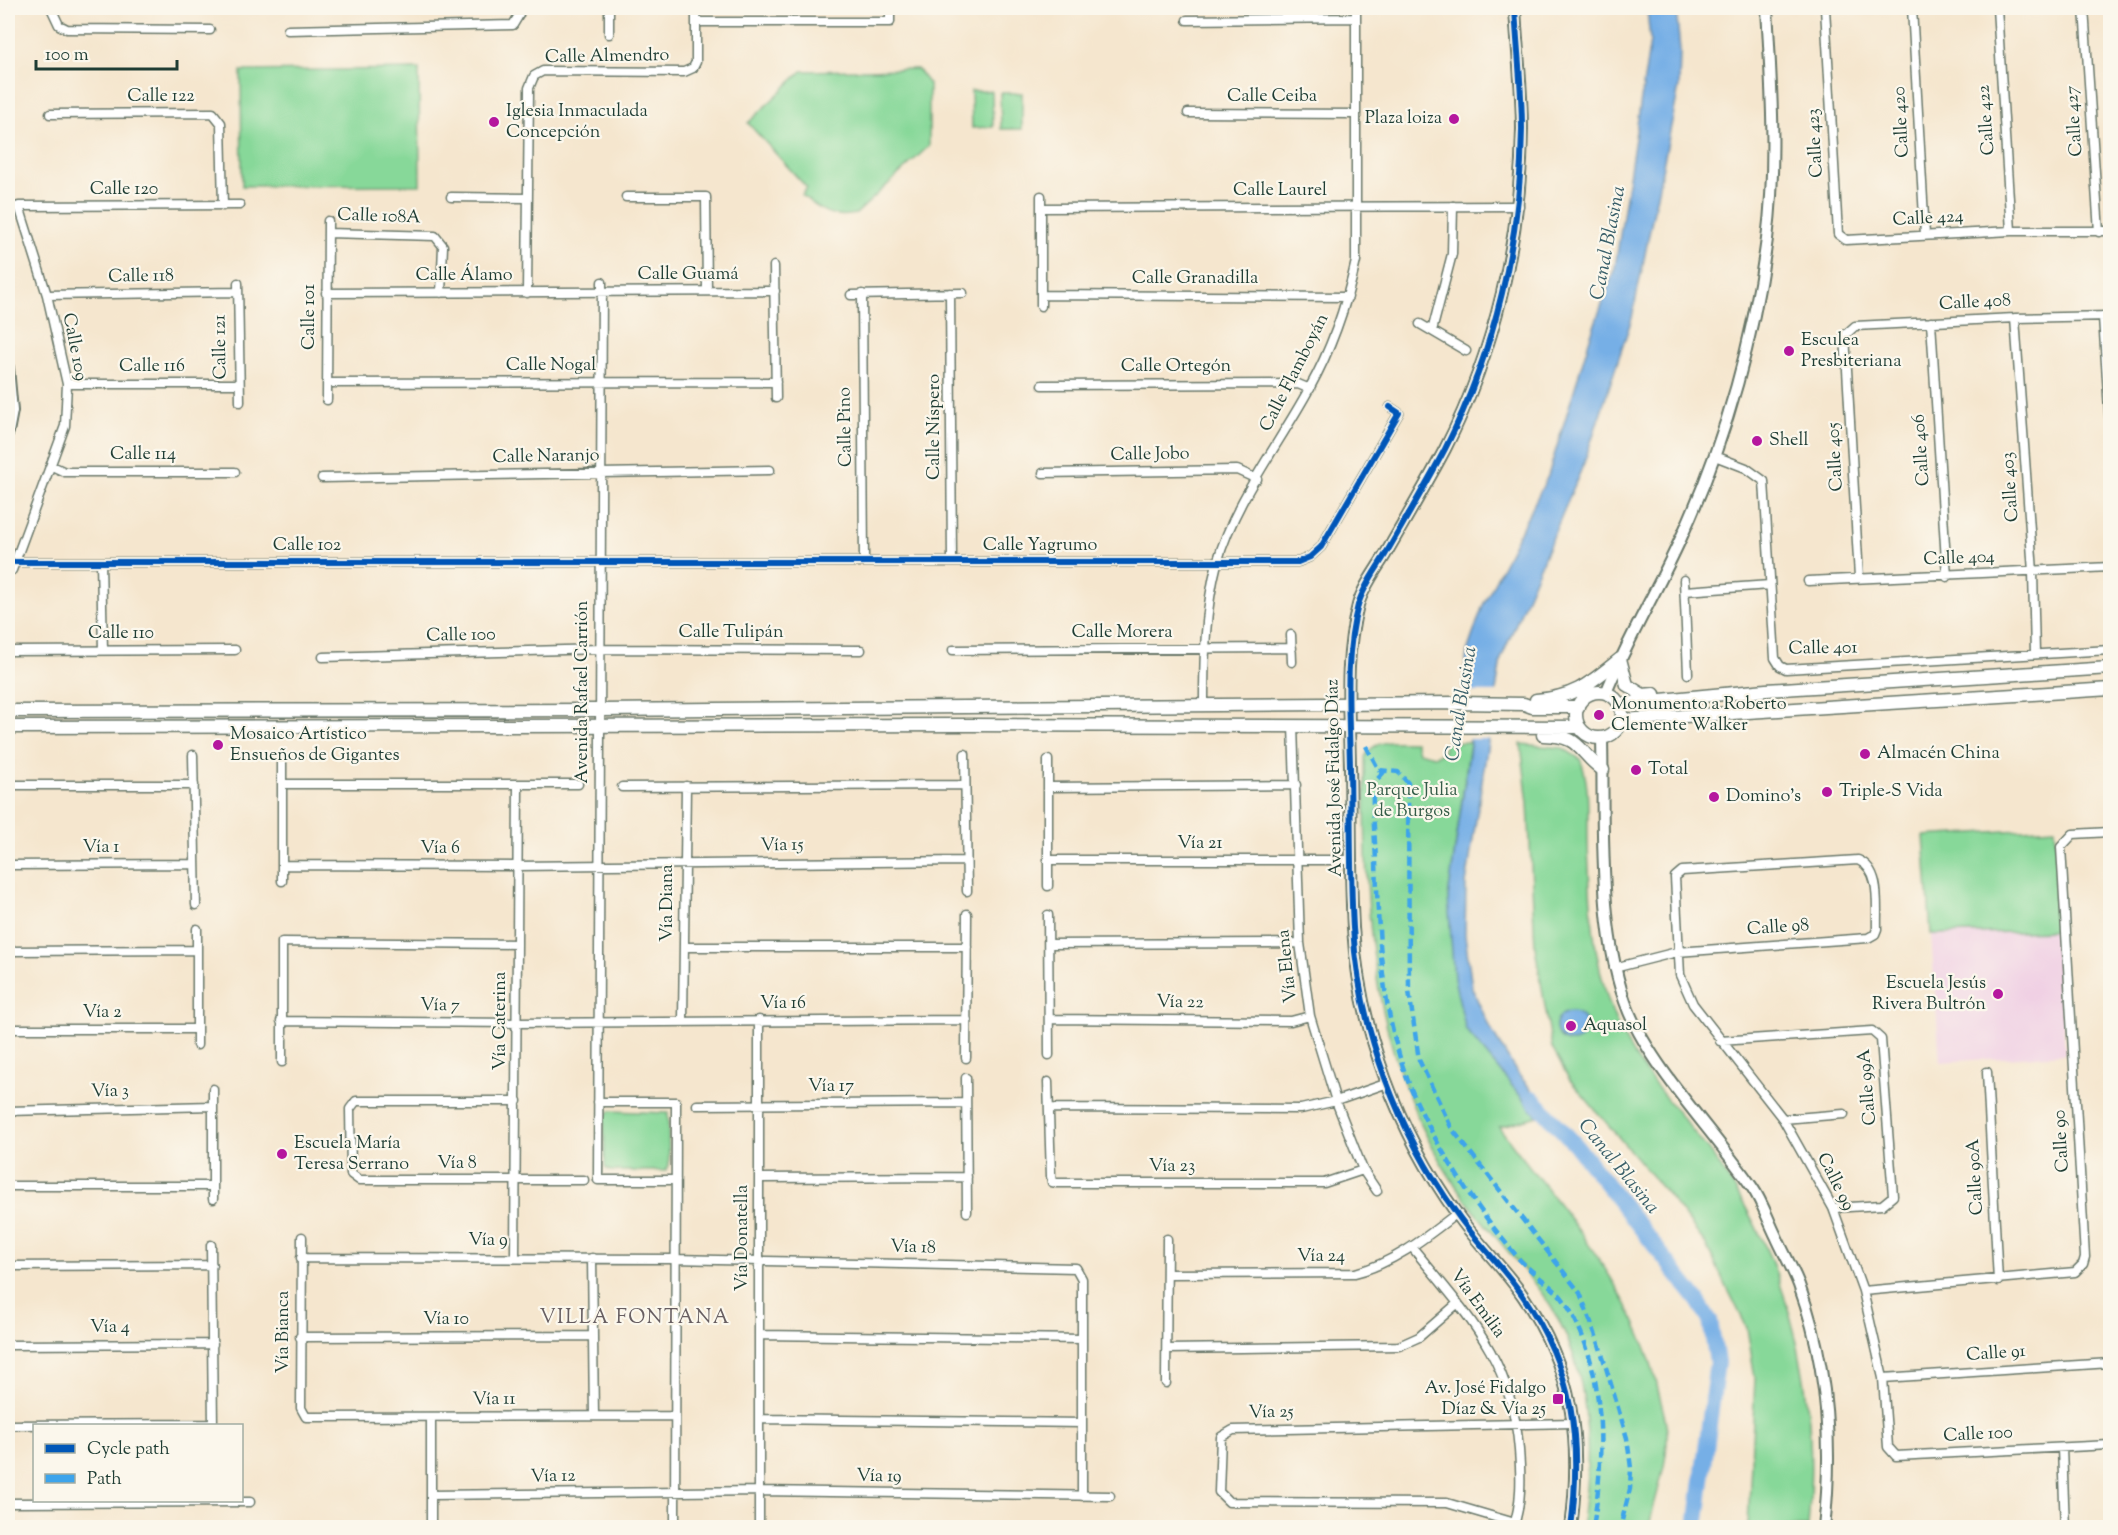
<svg xmlns="http://www.w3.org/2000/svg" width="2118" height="1535" viewBox="0 0 2118 1535" font-family="'Sorts Mill Goudy',serif">
<rect width="100%" height="100%" fill="#fbf7ec"/>
<filter id="ink" filterUnits="userSpaceOnUse"><feTurbulence type="fractalNoise" baseFrequency=".0167" numOctaves="2"/><feDisplacementMap in="SourceGraphic" scale="12" xChannelSelector="R" yChannelSelector="G"/><feConvolveMatrix kernelMatrix="1 2 1 2 8 2 1 2 1" color-interpolation-filters="sRGB"/></filter>
<filter id="wash" filterUnits="userSpaceOnUse"><feTurbulence type="fractalNoise" baseFrequency=".008" numOctaves="4" result="noise"/><feDisplacementMap in="SourceGraphic" scale="24" xChannelSelector="R" yChannelSelector="G"/><feGaussianBlur stdDeviation="1.35" result="paint"/><feColorMatrix in="noise" values="0 0 0 0 0 0 0 0 0 0 0 0 0 0 0 0 0 1.4 0 .05"/><feComposite in="paint" operator="in"/></filter>
<g filter="url(#wash)">
<rect width="100%" height="100%" fill="#f5e6ce"/>
<path fill="#f0d0e4" d="M2058,931l7,123 -125,8 -9,-128z"/>
<path fill="#87d899" stroke="#538a66" stroke-width="1.5" d="M419,69l1,116 -178,1 -1,-115z
M917,69l12,15v62l-73,68c-24,5 -36,-3 -54,-19l5,-7 -59,-65 54,-52z
M971,91h21l1,36 -21,1z
M1000,93h22v36h-21z
M1415,742l3,10 16,4 10,-4 1,-9 25,-1 -22,156 38,155 51,63 -38,11c62,83 139,163 160,267 3,13 8,27 8,40 1,32 -12,62 -18,93h-68c12,-71 10,-157 -30,-220 -27,-42 -65,-77 -93,-118 -19,-27 -35,-57 -47,-88 -46,-110 -46,-227 -46,-344 9,-19 32,-15 50,-15z
M1521,744l42,4 17,11c11,26 7,58 8,85 2,59 4,114 25,170 22,57 69,99 104,148 76,107 103,236 91,365h-60l7,-149 -8,-50 -42,-85 -37,-48 -99,-116 -17,-31 -17,-101 -7,-144z
M2055,828l6,100 -3,3 -127,3 -7,-98z
M610,1111l58,2 1,53 -4,5h-54l-6,-3 -1,-52z"/>
<path fill="#76afe6" stroke="#4a768d" stroke-width="1.5" d="M1647,8h29l4,42 -1,37 -47,231 -48,145 -83,196 -35,225 -1,51 7,53 18,40 27,45 37,42 -17,1 -71,-86 -12,-51 -6,-81 22,-152 -7,-60 4,-34 16,-47 65,-129 41,-135 26,-74 35,-226z
M1556 1027a15 15 0 1 1 30 0a15 15 0 1 1-30 0Z"/>
<path fill="#f5e6ce" d="M1461,692h38l-7,47h-26z"/>
<g fill="none" stroke-linecap="round" stroke-linejoin="round">
<path stroke="#76afe6" stroke-width="16" d="M1532,1098l43,46 123,157 12,20 7,41 -21,166"/>
</g>
</g>
<g filter="url(#ink)">
<g fill="none" stroke-linecap="round" stroke-linejoin="round">
<defs>
<path id="minor" d="M51,8l8,17 8,4 143,1
M609,8v26
M1825,8l13,226 8,6 165,-9h99
M1912,8l13,227
M1997,8l14,223
M2084,8l15,224
M1187,20l169,-2
M697,22h193v-14
M288,30l225,-5 6,-10v-7
M1188,113l168,1
M50,114l163,-1 8,10 2,83
M451,197l77,1
M626,197h80l1,94
M1041,208l478,-2
M8,210l11,-4 221,-1
M328,233l107,3 8,10 -2,47
M774,266l2,132
M602,282l-4,898h78
M238,283l2,119
M326,293l449,-2
M527,293l2,-205 5,-12 9,-5 141,1 9,-4 3,-6v-54
M950,293l2,268
M862,294l2,266
M47,295l189,-3
M851,295l112,-2
M1041,295l307,2
M1041,306v-110
M2103,317l7,109
M2015,318l18,254 2,82
M1931,322l16,255
M1420,324l46,27
M1432,331l20,-77 1,-48
M327,383l449,-1
M67,384h170
M1042,385l256,-1 12,5
M327,400l1,-179
M1715,456l31,12 18,13 11,177 5,8 6,3 324,-19
M52,466l13,6h170
M1043,473l194,-3 20,9
M322,478l448,-8
M15,562h1283l12,-5 11,-10 78,-134 -9,-6
M101,562l2,88
M12,570l53,-144 2,-42 -20,-89 -28,-89
M1859,577l-14,-242 10,-9 160,-8 95,-2
M1684,580l4,94
M1808,581l302,-14
M1685,591l85,-6
M1291,635l1,27
M953,650l339,-2
M8,651l227,-1
M323,657l277,-8 261,1
M1204,704c0,-47 1,-95 13,-141 18,-63 61,-117 92,-174 23,-41 37,-82 47,-128v-253
M1293,725l7,218 10,73 26,85 27,69 14,21
M965,754l2,137
M193,755l3,150
M282,758v123
M1048,760v126
M282,784h296
M8,785h186
M622,787l343,-2
M1049,787l247,-2
M1048,860h303
M8,865l186,-1
M282,865l235,1 449,-5
M1048,915l1,140
M197,929v116
M1049,944l251,-1
M685,947h282
M8,951l188,-1
M1614,968l63,-16 191,-14 7,-4 2,-5c-1,-23 5,-59 -19,-69l-176,11 -7,6 5,98 13,29 90,115 50,89 30,83 20,87 5,69 8,9 214,-11
M1049,1019l242,2 19,-5
M683,1020l3,-234
M759,1020v508
M281,1021l236,2 450,-3
M8,1029h189
M1720,1041l152,-10 9,8 12,157 -11,9 -49,3
M966,1058l1,-144
M282,1062v-120l235,2
M1987,1072l11,209
M966,1078l1,134
M1048,1082l3,94 1,6 5,1h267l39,-13
M213,1089v110
M517,1101h-161l-6,8 1,65 8,6h225
M598,1102h78l-1,426
M697,1105l269,-2
M1049,1108l252,1 35,-8 52,-18
M8,1111l205,-5
M1783,1119l61,-5
M759,1178l208,-1
M8,1186h205
M302,1237l-1,171 5,9 368,-1
M211,1245l2,181
M1412,1247c55,68 100,111 107,203 2,26 3,53 -6,78
M515,1257l3,-472
M301,1258l374,1 401,9 6,11v217
M592,1258l2,158
M8,1266l204,-1
M1167,1274l188,-1c39,-10 70,-35 101,-59
M1863,1291l212,-19 8,-8 2,-7 -24,-410 12,-13 37,-2
M759,1335l323,4
M300,1337l292,-1
M8,1345l205,-1
M1167,1349l232,-3 20,-9 39,-34
M1883,1378l227,-15
M1166,1383l1,-144
M760,1419l322,4
M8,1425l205,-1
M2062,1448l3,80
M431,1495l328,-4 351,5
M8,1503l242,-1
M1515,1523l-68,-20 -218,-1 -10,-10 2,-55 12,-7 340,-7
M431,1528v-110"/>
<path id="tertiary" d="M1515,8c2,40 7,81 7,121 -1,110 -27,222 -77,320 -19,36 -40,71 -60,106 -9,15 -22,32 -27,50 -14,52 -9,107 -8,161 1,54 0,108 3,162 6,101 45,204 104,286 20,29 46,53 66,82 51,75 59,144 48,232
M8,368l4,43 -4,21
M1606,693c21,-53 51,-102 75,-155 43,-94 72,-196 86,-299 10,-77 4,-155 0,-231
M1602,738c2,83 -5,197 27,274 25,59 86,121 123,175 10,14 16,33 24,49 7,16 17,33 23,49 28,77 34,162 25,243"/>
<path id="secondary" d="M1576 715a23 23 0 1 1 46 0a23 23 0 1 1-46 0Z
M1536,700c40,-3 54,-17 84,-41l7,26 16,10 11,-1
M1619,704l147,-14 344,-22
M8,711l593,-1 857,-7 66,1 8,3h46
M1622,720l488,-31
M8,727l962,-2 609,2
M1543,735c40,1 33,16 60,35"/>
</defs>
<use href="#minor" stroke="#6a786a" stroke-width="11"/>
<use href="#tertiary" stroke="#6a786a" stroke-width="14"/>
<use href="#secondary" stroke="#6a786a" stroke-width="15"/>
<use href="#minor" stroke="#fff" stroke-width="8"/>
<use href="#tertiary" stroke="#fff" stroke-width="10"/>
<use href="#secondary" stroke="#fff" stroke-width="12"/>
<path stroke="#3da4eb" stroke-width="4.5" stroke-dasharray="9 4.5" stroke-linecap="butt" d="M1366,746l13,24 19,2 10,11 1,208 10,69 33,69 128,164 19,51 28,94 4,30 -1,21 -10,39
M1384,772l-11,12c-1,26 2,52 3,77 3,90 6,174 48,256 26,51 58,99 96,143 11,12 36,29 43,39 44,65 42,154 30,229"/>
<defs>
<path id="cycleway" d="M1515,8c2,40 7,81 7,121 -1,110 -27,222 -77,320 -19,36 -40,71 -60,106 -9,15 -22,32 -27,50 -14,52 -9,107 -8,161 1,54 0,108 3,162 6,101 45,204 104,286 20,29 46,53 66,82 51,75 59,144 48,232
M15,562h1283l12,-5 11,-10 78,-134 -9,-6"/>
</defs>
<use href="#cycleway" stroke="#fbf7ec" stroke-width="10"/>
<use href="#cycleway" stroke="#0057b8" stroke-width="6"/>
</g>
</g>
<g fill="#b5179e" stroke="#fbf7ec" stroke-width="2">
<circle cx="1454" cy="119" r="6"/>
<circle cx="494" cy="122" r="6"/>
<circle cx="1789" cy="351" r="6"/>
<circle cx="1757" cy="441" r="6"/>
<circle cx="1599" cy="715" r="6"/>
<circle cx="218" cy="745" r="6"/>
<circle cx="1865" cy="754" r="6"/>
<circle cx="1636" cy="770" r="6"/>
<circle cx="1827" cy="792" r="6"/>
<circle cx="1714" cy="797" r="6"/>
<circle cx="1998" cy="994" r="6"/>
<circle cx="1571" cy="1026" r="6"/>
<circle cx="282" cy="1154" r="6"/>
<rect x="1552" y="1393" width="12" height="12" rx="3"/>
</g>
<g text-anchor="middle" dominant-baseline="central" stroke-width="4.5" stroke-linejoin="round" paint-order="stroke">
<g font-size="18" fill="#1f3d34" stroke="#fbf7ec">
<text transform="translate(607 57) rotate(-1)">Calle Almendro</text>
<text x="161" y="97">Calle 122</text>
<text x="1272" y="97">Calle Ceiba</text>
<text transform="translate(1987 120) rotate(-94)">Calle 422</text>
<text transform="translate(2075 121) rotate(-94)">Calle 427</text>
<text transform="translate(1902 122) rotate(-93)">Calle 420</text>
<text transform="translate(1816 143) rotate(-93)">Calle 423</text>
<text x="124" y="190">Calle 120</text>
<text x="1280" y="191">Calle Laurel</text>
<text transform="translate(379 217) rotate(2)">Calle 108A</text>
<text transform="translate(1928 219) rotate(-3)">Calle 424</text>
<text x="688" y="275">Calle Guamá</text>
<text x="464" y="276">Calle Álamo</text>
<text transform="translate(141 277) rotate(-1)">Calle 118</text>
<text x="1195" y="279">Calle Granadilla</text>
<text transform="translate(1975 303) rotate(-3)">Calle 408</text>
<text transform="translate(310 317) rotate(-90)">Calle 101</text>
<text transform="translate(74 347) rotate(79)">Calle 109</text>
<text transform="translate(221 347) rotate(-91)">Calle 121</text>
<text x="551" y="366">Calle Nogal</text>
<text x="152" y="367">Calle 116</text>
<text x="1176" y="367">Calle Ortegón</text>
<text transform="translate(1295 373) rotate(-63)">Calle Flamboyán</text>
<text transform="translate(846 427) rotate(-91)">Calle Pino</text>
<text transform="translate(935 427) rotate(-90)">Calle Níspero</text>
<text transform="translate(1922 450) rotate(-94)">Calle 406</text>
<text x="143" y="455">Calle 114</text>
<text transform="translate(1150 455) rotate(-1)">Calle Jobo</text>
<text transform="translate(546 457) rotate(-1)">Calle Naranjo</text>
<text transform="translate(1836 457) rotate(-93)">Calle 405</text>
<text transform="translate(2011 487) rotate(-94)">Calle 403</text>
<text x="307" y="546">Calle 102</text>
<text x="1040" y="546">Calle Yagrumo</text>
<text transform="translate(1959 559) rotate(-2)">Calle 404</text>
<text x="731" y="633">Calle Tulipán</text>
<text x="1122" y="633">Calle Morera</text>
<text x="121" y="634">Calle 110</text>
<text transform="translate(461 636) rotate(-1)">Calle 100</text>
<text transform="translate(1823 649) rotate(-1)">Calle 401</text>
<text transform="translate(583 692) rotate(-90)">Avenida Rafael Carrión</text>
<text transform="translate(1335 778) rotate(-91)">Avenida José Fidalgo Díaz</text>
<text x="1200" y="844">Vía 21</text>
<text transform="translate(782 846) rotate(-1)">Vía 15</text>
<text x="101" y="848">Vía 1</text>
<text x="440" y="849">Vía 6</text>
<text transform="translate(668 903) rotate(-90)">Vía Diana</text>
<text transform="translate(1778 928) rotate(-4)">Calle 98</text>
<text transform="translate(1288 966) rotate(-96)">Vía Elena</text>
<text transform="translate(1180 1003) rotate(1)">Vía 22</text>
<text x="783" y="1004">Vía 16</text>
<text transform="translate(440 1006) rotate(1)">Vía 7</text>
<text x="102" y="1013">Vía 2</text>
<text transform="translate(501 1021) rotate(-90)">Vía Caterina</text>
<text x="831" y="1087">Vía 17</text>
<text transform="translate(1868 1087) rotate(-95)">Calle 99A</text>
<text transform="translate(110 1092) rotate(-1)">Vía 3</text>
<text transform="translate(2062 1141) rotate(-93)">Calle 90</text>
<text x="457" y="1164">Vía 8</text>
<text x="1172" y="1167">Vía 23</text>
<text transform="translate(1976 1177) rotate(-93)">Calle 90A</text>
<text transform="translate(1835 1182) rotate(63)">Calle 99</text>
<text transform="translate(743 1238) rotate(-90)">Vía Donatella</text>
<text x="488" y="1241">Vía 9</text>
<text transform="translate(913 1248) rotate(2)">Vía 18</text>
<text x="1321" y="1257">Vía 24</text>
<text transform="translate(1477 1304) rotate(54)">Vía Emilia</text>
<text x="446" y="1320">Vía 10</text>
<text x="110" y="1328">Vía 4</text>
<text transform="translate(284 1332) rotate(-90)">Vía Bianca</text>
<text transform="translate(1996 1354) rotate(-4)">Calle 91</text>
<text transform="translate(494 1400) rotate(-1)">Vía 11</text>
<text transform="translate(1271 1413) rotate(-1)">Vía 25</text>
<text transform="translate(1978 1435) rotate(-3)">Calle 100</text>
<text transform="translate(553 1477) rotate(-1)">Vía 12</text>
<text transform="translate(879 1477) rotate(1)">Vía 19</text>
</g>
<g font-size="18" fill="#1f3d34" stroke="#fbf7ec" text-anchor="start">
<text x="506" y="112">Iglesia Inmaculada<tspan x="506" dy="21">Concepción</tspan></text>
<text x="1442" y="119" text-anchor="end">Plaza loiza</text>
<text x="1801" y="341">Esculea<tspan x="1801" dy="21">Presbiteriana</tspan></text>
<text x="1769" y="441">Shell</text>
<text x="1611" y="705">Monumento a Roberto<tspan x="1611" dy="21">Clemente Walker</tspan></text>
<text x="230" y="735">Mosaico Artístico<tspan x="230" dy="21">Ensueños de Gigantes</tspan></text>
<text x="1877" y="754">Almacén China</text>
<text x="1648" y="770">Total</text>
<text x="1839" y="792">Triple-S Vida</text>
<text x="1726" y="797">Domino's</text>
<text x="1986" y="984" text-anchor="end">Escuela Jesús<tspan x="1986" dy="21">Rivera Bultrón</tspan></text>
<text x="1583" y="1026">Aquasol</text>
<text x="294" y="1144">Escuela María<tspan x="294" dy="21">Teresa Serrano</tspan></text>
<text x="1546" y="1389" text-anchor="end">Av. José Fidalgo<tspan x="1546" dy="21">Díaz &amp; Vía 25</tspan></text>
</g>
<g font-size="18" fill="#345c48" stroke="#fbf7ec">
<text x="1412" y="791">Parque Julia<tspan x="1412" dy="21">de Burgos</tspan></text>
</g>
<g font-size="20" font-style="italic" fill="#395f69" stroke="#fbf7ec">
<text transform="translate(1609 243) rotate(-79)">Canal Blasina</text>
<text transform="translate(1462 704) rotate(-81)">Canal Blasina</text>
<text transform="translate(1618 1167) rotate(51)">Canal Blasina</text>
</g>
<g font-size="20" letter-spacing="1.5" fill="#685f62" stroke="#fbf7ec">
<text x="635" y="1318">VILLA FONTANA</text>
</g>
</g>
<rect width="2118" height="1535" fill="none" stroke="#fbf7ec" stroke-width="30"/>
<rect x="33" y="1424" width="210" height="78" fill="#fbf7ec" stroke="#a3ada2" stroke-width="1.5"/>
<rect x="45" y="1444" width="30" height="9" fill="#0057b8" stroke="#a3ada2" stroke-width="1.5"/>
<text x="87" y="1454" font-size="18" fill="#1f3d34">Cycle path</text>
<rect x="45" y="1474" width="30" height="9" fill="#3da4eb" stroke="#a3ada2" stroke-width="1.5"/>
<text x="87" y="1484" font-size="18" fill="#1f3d34">Path</text>
<path d="M36 60v9h141v-9" fill="none" stroke="#1f3d34" stroke-width="3"/>
<text x="45" y="60" font-size="18" fill="#1f3d34" stroke="#fbf7ec" stroke-width="4.5" paint-order="stroke">100 m</text>
</svg>
